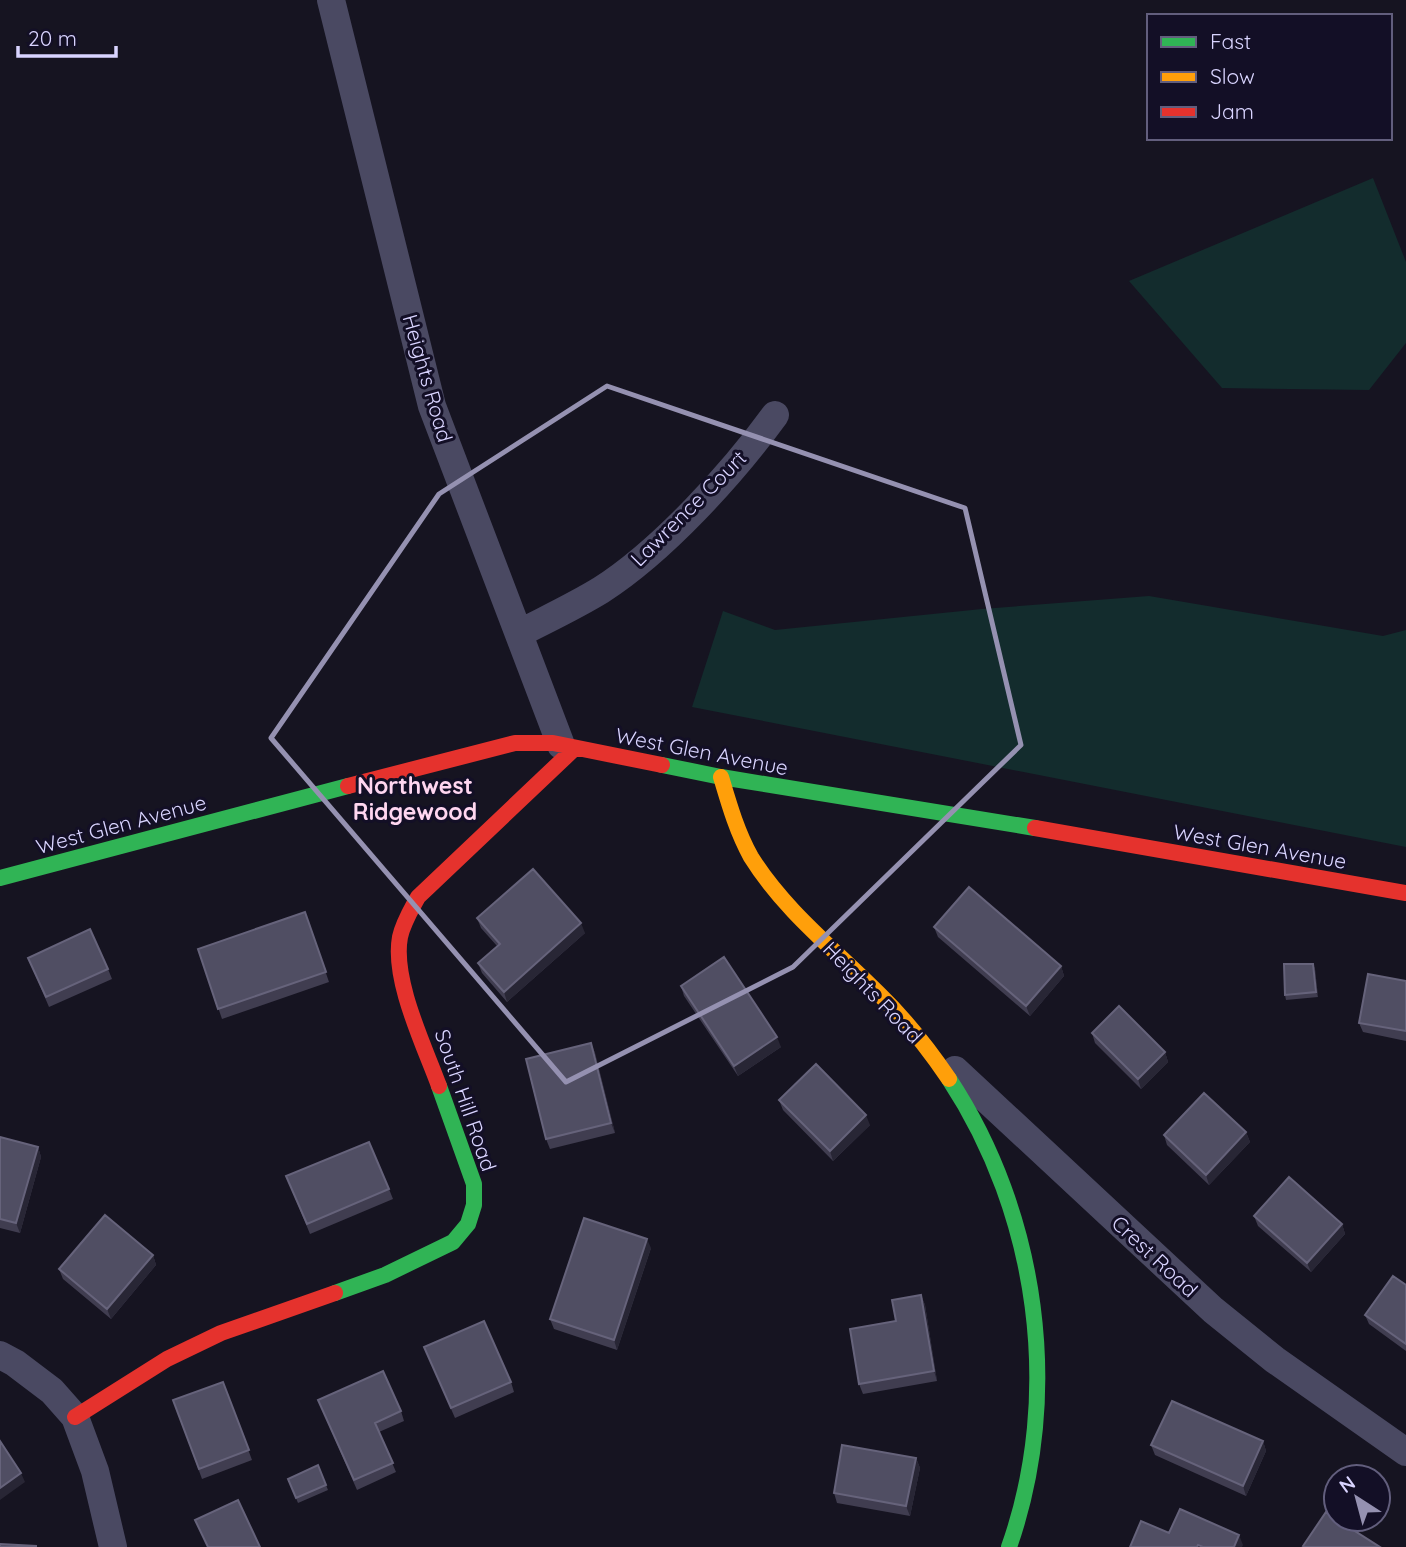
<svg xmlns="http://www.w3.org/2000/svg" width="1406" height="1547" viewBox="0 0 1406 1547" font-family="Quicksand,sans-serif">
<rect width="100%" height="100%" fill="#161421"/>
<path fill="#132c2d" d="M1373,178l33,84v81l-37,47 -147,-2 -93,-107z
M1149,596l234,40 23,-6v217l-714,-140 31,-96 52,19 207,-21z"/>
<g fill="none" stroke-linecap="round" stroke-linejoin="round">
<path stroke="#4a4962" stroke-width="28" d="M331,0l101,406 129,339
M520,633c27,-14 55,-27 81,-43 61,-39 131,-116 174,-175
M955,1070l258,240 62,50 131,92
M0,1355l15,8 37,28 23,26 20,54 18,76"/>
<path stroke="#30b455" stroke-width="16" d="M662,765l59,12 314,51
M0,878l348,-92
M949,1079c89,135 114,315 60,468
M335,1293l50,-18 68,-33 15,-18 6,-19v-21l-35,-98"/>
<path stroke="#ff9f0a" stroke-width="16" d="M721,777c8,27 16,55 30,80 33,53 83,92 127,136 27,26 50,55 71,86"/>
<path stroke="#e5322d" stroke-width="16" d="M348,786l167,-43h38l109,22
M1035,828l371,65
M439,1086c-15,-41 -47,-106 -39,-149 3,-14 11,-27 18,-40l157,-149
M75,1417l92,-58 54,-26 114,-40"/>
</g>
<path fill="#403d50" d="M305,912l24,70 -107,37 -24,-70z
M477,918l108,15 -78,69 -25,-29 -4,-10 19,-17 -16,-18z
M934,927l127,39 3,10 -34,40 -92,-79z
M28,958l80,11 4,10 -63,28z
M1313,964l2,5 3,28 -32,3 -1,-5z
M1406,981v60l-43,-9 -4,-9z
M681,986l100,61 -43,29 -54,-80z
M1092,1033l73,19 3,10 -27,27 -46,-46z
M591,1043l4,10 20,80 -65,16 -4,-10z
M779,1100l91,25 -37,36 -50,-51z
M1246,1132l4,10 -41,43 -42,-40 -3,-10z
M0,1137l38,10 3,10 -21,76 -20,-5z
M286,1176l103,13 4,10 -83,35z
M1254,1216l88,8 3,10 -34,38 -53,-46z
M651,1248l-34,102 -63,-21 -4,-10z
M153,1255l3,10 -45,54 -48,-40 -4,-10z
M1406,1285v66l-37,-27 -4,-9z
M921,1295l4,10 12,76 -74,13 -4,-10 37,-63z
M424,1347l87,35 3,10 -59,26z
M223,1382l29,78 -50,19 -29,-79z
M318,1400l83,11 3,10 -25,11 17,40 -39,18z
M1263,1441l3,10 -20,45 -91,-41 -4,-10z
M916,1458l4,10 -10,48 -73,-13 -3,-10z
M318,1465l10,25 -30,13 -10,-24z"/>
<path fill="#282635" d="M581,923l4,10 -78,69 -3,-10z
M1313,964l2,5 3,28 -2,-5z
M1061,966l3,10 -34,40 -4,-10z
M777,1037l4,10 -43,29 -4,-10z
M591,1043l4,10 20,80 -4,-10z
M1165,1052l3,10 -27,27 -3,-10z
M866,1115l4,10 -37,36 -3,-10z
M1246,1132l4,10 -41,43 -3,-10z
M38,1147l3,10 -21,76 -4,-10z
M1342,1224l3,10 -34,38 -4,-9z
M647,1239l4,9 -34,102 -3,-10z
M153,1255l3,10 -45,54 -4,-10z
M921,1295l4,10 12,76 -3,-10z
M1263,1441l3,10 -20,45 -3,-10z
M916,1458l4,10 -10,48 -4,-10z
M21,1473l4,9 -25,18v-12z
M1239,1535l4,10 -1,2h-8z"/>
<path fill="#504e63" stroke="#66637b" stroke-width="2" d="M533,869l48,54 -77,69 -26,-29 22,-19 -23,-26z
M969,887l92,79 -35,40 -92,-79z
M305,912l21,60 -108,37 -20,-60z
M90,929l18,40 -62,28 -18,-39z
M724,957l53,80 -43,29 -53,-80z
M1284,964h29l3,28 -31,3z
M1368,974l38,7v50l-47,-8z
M1119,1006l46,46 -27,27 -46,-46z
M591,1043l20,80 -65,16 -20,-80z
M816,1064l50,51 -36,36 -51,-51z
M1204,1093l42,39 -40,43 -42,-40z
M0,1137l38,10 -22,76 -16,-4z
M369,1142l20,47 -82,35 -21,-48z
M1289,1177l53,47 -35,39 -53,-47z
M105,1215l48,40 -46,54 -48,-40z
M584,1218l63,21 -33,101 -64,-21z
M1393,1276l13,9v59l-41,-29z
M921,1295l13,76 -75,13 -9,-55 46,-8 -4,-21z
M484,1321l27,61 -60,26 -27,-61z
M383,1371l18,40 -26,12 18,40 -39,17 -36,-80z
M223,1382l26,68 -50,19 -26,-69z
M1172,1401l91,40 -20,45 -92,-41z
M0,1441l21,32 -21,15z
M842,1445l74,13 -10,48 -72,-13z
M318,1465l8,20 -30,13 -8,-19z
M238,1500l22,47h-52l-13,-27z
M1180,1509l59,26 -5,12h-31l-5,-2 -1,2h-67l11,-26 28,12z
M1326,1512l10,7 44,28h-75l-2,-1z
M0,1544l36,2v1h-36z"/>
<path fill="none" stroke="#9591b1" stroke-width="5" stroke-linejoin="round" d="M607,386l358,122 56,237 -228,222 -227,115 -295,-344 168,-244z"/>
<g text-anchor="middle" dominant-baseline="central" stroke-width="6" stroke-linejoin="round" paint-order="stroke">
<g font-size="21" fill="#d9d4ff" stroke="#130f26">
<text transform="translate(428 378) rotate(74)">Heights Road</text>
<text transform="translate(688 508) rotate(-45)">Lawrence Court</text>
<text transform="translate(702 751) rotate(11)">West Glen Avenue</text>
<text transform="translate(121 824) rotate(-15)">West Glen Avenue</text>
<text transform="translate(1260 846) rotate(10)">West Glen Avenue</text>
<text transform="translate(873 992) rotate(46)">Heights Road</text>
<text transform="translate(466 1100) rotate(71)">South Hill Road</text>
<text transform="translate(1155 1256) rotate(43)">Crest Road</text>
</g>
<g font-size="23" font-weight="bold" fill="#ffd6f0" stroke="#130f26">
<text x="415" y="785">Northwest<tspan x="415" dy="26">Ridgewood</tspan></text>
</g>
</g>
<rect x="1147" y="14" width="245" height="126" fill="#130f26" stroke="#625e7d" stroke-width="2"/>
<rect x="1161" y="37" width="35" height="10" fill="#30b455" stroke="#625e7d" stroke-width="2"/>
<text x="1210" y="49" font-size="21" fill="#d9d4ff">Fast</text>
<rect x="1161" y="72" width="35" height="10" fill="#ff9f0a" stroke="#625e7d" stroke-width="2"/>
<text x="1210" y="84" font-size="21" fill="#d9d4ff">Slow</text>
<rect x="1161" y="107" width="35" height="10" fill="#e5322d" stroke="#625e7d" stroke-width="2"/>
<text x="1210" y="119" font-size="21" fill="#d9d4ff">Jam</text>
<g transform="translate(1357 1498) rotate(324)"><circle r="33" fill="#130f26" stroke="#625e7d" stroke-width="2"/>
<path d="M0-5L12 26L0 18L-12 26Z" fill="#9591b1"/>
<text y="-10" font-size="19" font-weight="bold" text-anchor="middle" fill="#d9d4ff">N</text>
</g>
<path d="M18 46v10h98v-10" fill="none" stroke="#d9d4ff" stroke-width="3.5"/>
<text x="28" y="46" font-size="21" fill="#d9d4ff" stroke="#130f26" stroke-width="5" paint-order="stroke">20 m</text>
</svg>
